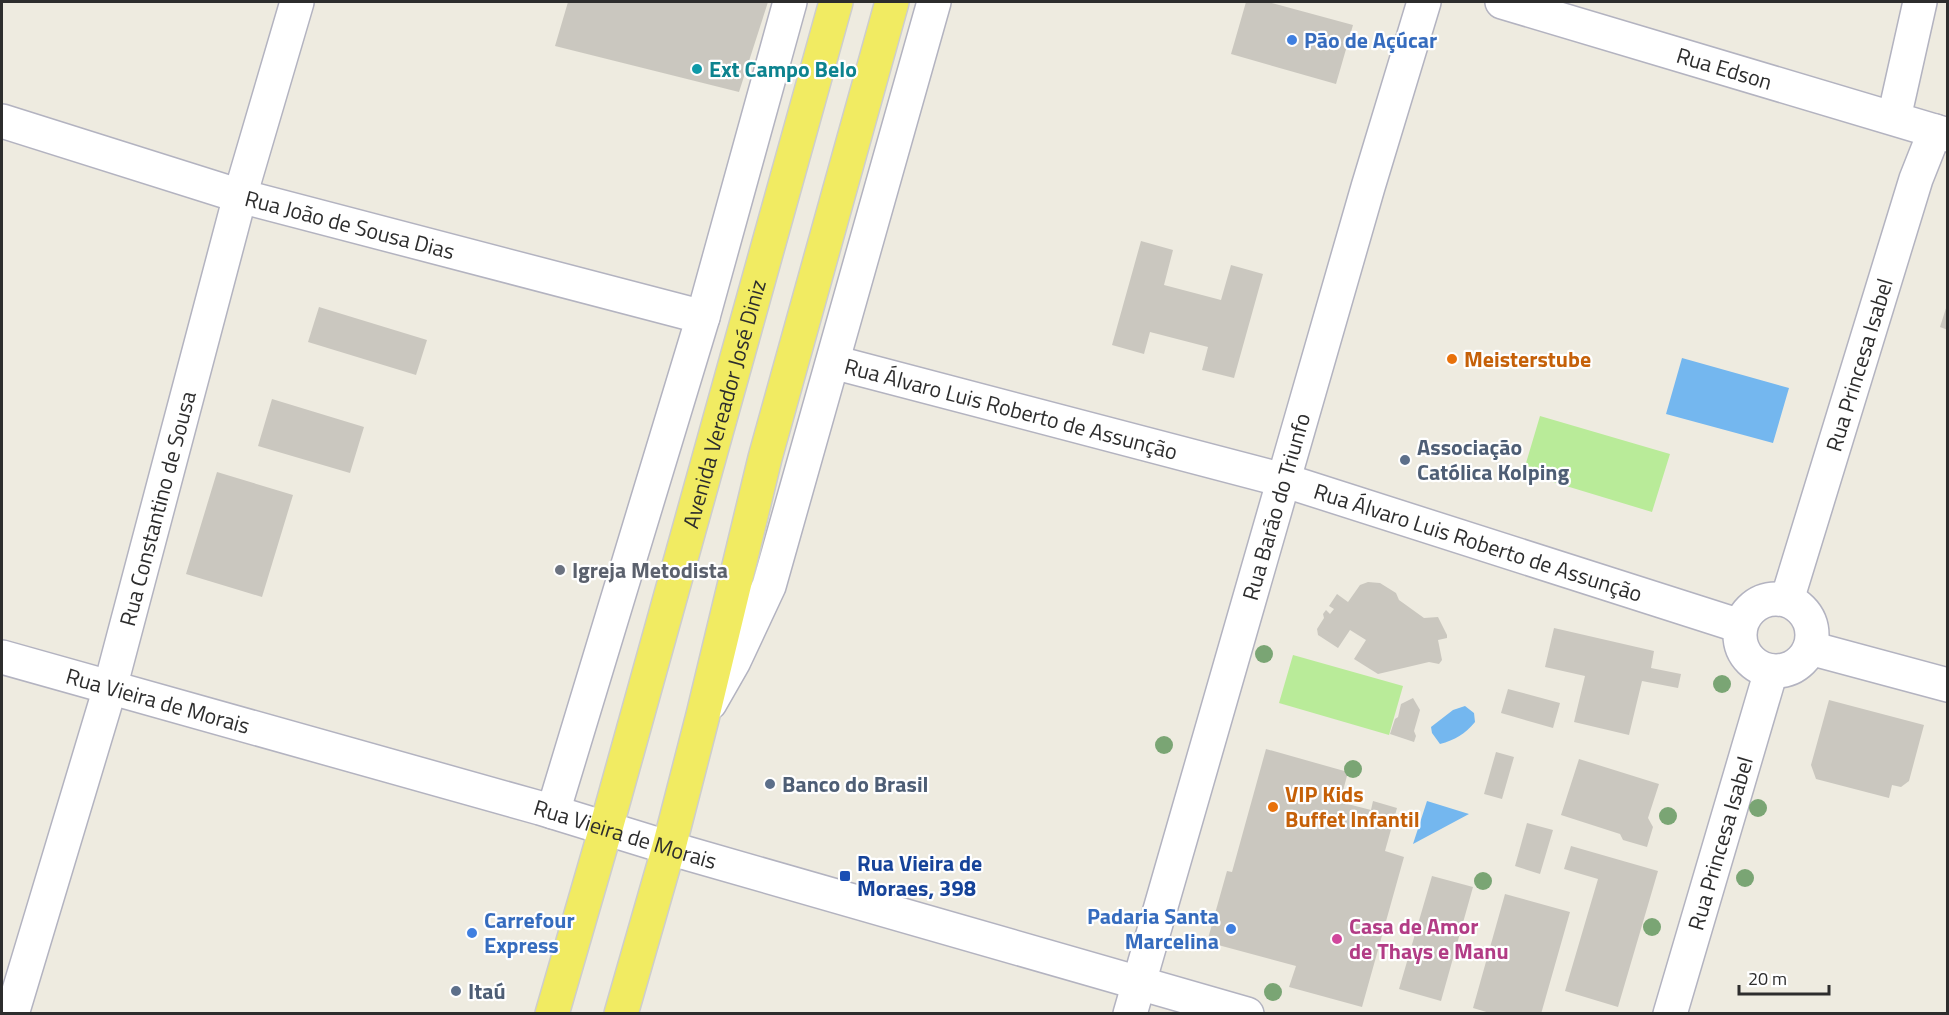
<svg xmlns="http://www.w3.org/2000/svg" width="1949" height="1015" viewBox="0 0 1949 1015" font-family="'Titillium Web',sans-serif">
<rect width="100%" height="100%" fill="#eeebe0"/>
<path fill="#b9eb99" d="M1540,416l130,38 -18,58 -129,-39z
M1293,655l110,31 -14,49 -110,-32z"/>
<path fill="#74b7ef" d="M1682,358l107,30 -16,55 -107,-29z
M1465,706l9,7 1,9c-10,12 -20,18 -35,22l-8,-11 -1,-6 22,-17z
M1427,801l42,13 -56,30z"/>
<path fill="#cac7bf" d="M568,2h200l-29,90 -184,-46z
M1246,2h22l85,23 -17,59 -105,-30z
M1141,241l32,9 -9,35 57,15 10,-35 32,9 -29,104 -32,-8 6,-23 -58,-15 -6,22 -32,-9z
M1947,305h1v25l-8,-3z
M319,307l108,33 -11,35 -108,-33z
M272,399l92,28 -14,46 -92,-27z
M217,472l76,23 -31,102 -76,-23z
M1368,582l12,1 16,10 3,7 25,18 14,-1 9,18v3l-9,2 4,20 -3,4 -10,-2 -51,12 -24,-15 12,-19 -16,-10 -12,18 -20,-13 -1,-6 7,-11 -1,-4 3,-4 4,4 4,-5 -5,-3 8,-12 11,8 12,-17z
M1554,628l100,23 -3,17 30,6 -3,14 -36,-7 -13,54 -55,-13 11,-46 -40,-9z
M1508,689l52,14 -7,25 -52,-15z
M1413,698l7,12 -6,21 2,5 -2,6 -24,-8 5,-15 3,-2 3,-13z
M1829,700l95,25 -15,56 -8,6 -9,-2 -3,13 -73,-19 -5,-14z
M1266,749l82,23 -8,30 31,8 2,-9 24,7 -12,43 19,6 -42,150 -73,-20 7,-21 -89,-24 20,-71 5,1z
M1496,752l18,5 -12,42 -18,-5z
M1579,759l80,25 -11,34 5,9 -6,20 -24,-7 -3,-6 -59,-19z
M1527,823l26,7 -13,44 -25,-8z
M1571,846l87,25 -40,136 -53,-16 33,-112 -34,-10z
M1432,876l41,11 -32,114 -42,-12z
M1505,894l65,18 -29,102h-48l-20,-6z"/>
<g fill="none" stroke-linecap="round" stroke-linejoin="round">
<defs>
<g id="minor">
<path id="s1" d="M1502,2l446,133"/>
<path d="M1894,118l26,-116"/>
<path id="s2" d="M2,121l238,75 463,121"/>
<path id="s3" d="M833,362l450,118 457,146"/>
<circle cx="1776" cy="635" r="36"/>
<path id="s4" d="M1787,600l129,-421 19,-48"/>
<path d="M1810,648l138,37"/>
<path id="s5" d="M12,1014l98,-326 130,-492 57,-194"/>
<path id="s6" d="M1130,1014l238,-827 56,-185"/>
<path id="s7" d="M1670,1014l101,-343"/>
</g>
<g id="tertiary">
<path id="s8" d="M2,657l538,151 146,45 561,161"/>
<path d="M710,703l24,-42 35,-75 165,-584"/>
<path d="M553,812l150,-495 87,-315"/>
</g>
<g id="primary">
<path id="s9" d="M552,1014l54,-186 230,-826"/>
<path d="M621,1014l48,-167 34,-132 62,-257 127,-456"/>
</g>
</defs>
<use href="#minor" stroke="#b3b3c0" stroke-width="36"/>
<use href="#tertiary" stroke="#b3b3c0" stroke-width="36"/>
<use href="#primary" stroke="#cdcdcd" stroke-width="36"/>
<use href="#minor" stroke="#fff" stroke-width="33"/>
<use href="#tertiary" stroke="#fff" stroke-width="33"/>
<use href="#primary" stroke="#f1eb62" stroke-width="33"/>
</g>
<g fill="#7aa574">
<circle cx="1264" cy="654" r="9"/>
<circle cx="1722" cy="684" r="9"/>
<circle cx="1164" cy="745" r="9"/>
<circle cx="1353" cy="769" r="9"/>
<circle cx="1758" cy="808" r="9"/>
<circle cx="1668" cy="816" r="9"/>
<circle cx="1745" cy="878" r="9"/>
<circle cx="1483" cy="881" r="9"/>
<circle cx="1652" cy="927" r="9"/>
<circle cx="1273" cy="992" r="9"/>
</g>
<g fill="#3f7fe0" stroke="#fff" stroke-width="2">
<circle cx="1292" cy="40" r="6"/>
<circle cx="1231" cy="929" r="6"/>
<circle cx="472" cy="933" r="6"/>
</g>
<circle fill="#0f9aa8" stroke="#fff" stroke-width="2" cx="697" cy="69" r="6"/>
<g fill="#e8710a" stroke="#fff" stroke-width="2">
<circle cx="1452" cy="359" r="6"/>
<circle cx="1273" cy="807" r="6"/>
</g>
<g fill="#5c6f8a" stroke="#fff" stroke-width="2">
<circle cx="1405" cy="460" r="6"/>
<circle cx="770" cy="784" r="6"/>
<circle cx="456" cy="991" r="6"/>
</g>
<circle fill="#6b7280" stroke="#fff" stroke-width="2" cx="560" cy="570" r="6"/>
<rect fill="#1a4fb4" stroke="#fff" stroke-width="2" x="839" y="870" width="12" height="12" rx="3"/>
<circle fill="#d1479c" stroke="#fff" stroke-width="2" cx="1337" cy="939" r="6"/>
<g text-anchor="middle" dominant-baseline="central" stroke-width="4.5" stroke-linejoin="round" paint-order="stroke">
<g font-size="22" font-weight="bold" fill="#366cbe" stroke="#fff" text-anchor="start">
<text x="1304" y="40">Pão de Açúcar</text>
<text x="1219" y="916" text-anchor="end">Padaria Santa<tspan x="1219" dy="25">Marcelina</tspan></text>
<text x="484" y="920">Carrefour<tspan x="484" dy="25">Express</tspan></text>
</g>
<g font-size="22" fill="#2d2d2d" stroke="#fff">
<text stroke="none"><textPath href="#s1" startOffset="232">Rua Edson</textPath></text>
<text stroke="none"><textPath href="#s2" startOffset="363">Rua João de Sousa Dias</textPath></text>
<text stroke="none"><textPath href="#s4" startOffset="246">Rua Princesa Isabel</textPath></text>
<text stroke="none"><textPath href="#s9" startOffset="634">Avenida Vereador José Diniz</textPath></text>
<text stroke="none"><textPath href="#s3" startOffset="184">Rua Álvaro Luis Roberto de Assunção</textPath></text>
<text stroke="none"><textPath href="#s6" startOffset="528">Rua Barão do Triunfo</textPath></text>
<text stroke="none"><textPath href="#s5" startOffset="526">Rua Constantino de Sousa</textPath></text>
<text stroke="none"><textPath href="#s3" startOffset="670">Rua Álvaro Luis Roberto de Assunção</textPath></text>
<text stroke="none"><textPath href="#s8" startOffset="162">Rua Vieira de Morais</textPath></text>
<text stroke="none"><textPath href="#s8" startOffset="648">Rua Vieira de Morais</textPath></text>
<text stroke="none"><textPath href="#s7" startOffset="178">Rua Princesa Isabel</textPath></text>
</g>
<g font-size="22" font-weight="bold" fill="#0d838f" stroke="#fff" text-anchor="start">
<text x="709" y="69">Ext Campo Belo</text>
</g>
<g font-size="22" font-weight="bold" fill="#c56008" stroke="#fff" text-anchor="start">
<text x="1464" y="359">Meisterstube</text>
<text x="1285" y="794">VIP Kids<tspan x="1285" dy="25">Buffet Infantil</tspan></text>
</g>
<g font-size="22" font-weight="bold" fill="#4e5e75" stroke="#fff" text-anchor="start">
<text x="1417" y="447">Associação<tspan x="1417" dy="25">Católica Kolping</tspan></text>
<text x="782" y="784">Banco do Brasil</text>
<text x="468" y="991">Itaú</text>
</g>
<g font-size="22" font-weight="bold" fill="#5b616d" stroke="#fff" text-anchor="start">
<text x="572" y="570">Igreja Metodista</text>
</g>
<g font-size="22" font-weight="bold" fill="#164399" stroke="#fff" text-anchor="start">
<text x="857" y="863">Rua Vieira de<tspan x="857" dy="25">Moraes, 398</tspan></text>
</g>
<g font-size="22" font-weight="bold" fill="#b23c85" stroke="#fff" text-anchor="start">
<text x="1349" y="926">Casa de Amor<tspan x="1349" dy="25">de Thays e Manu</tspan></text>
</g>
</g>
<rect width="1949" height="1015" fill="none" stroke="#2d2d2d" stroke-width="6"/>
<path d="M1739 985v9h90v-9" fill="none" stroke="#2d2d2d" stroke-width="3"/>
<text x="1748" y="985" font-size="18" fill="#2d2d2d" stroke="#ffffff" stroke-width="4.5" paint-order="stroke">20 m</text>
</svg>
